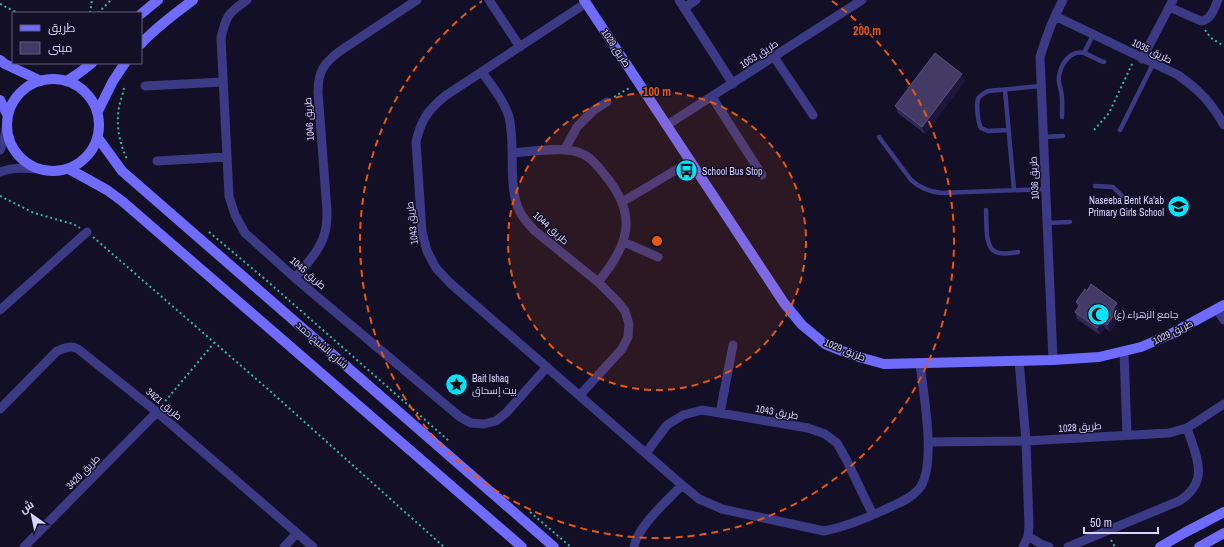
<svg xmlns="http://www.w3.org/2000/svg" width="1224" height="547" viewBox="0 0 1224 547" font-family="'Archivo Narrow',Cairo,sans-serif">
<rect width="100%" height="100%" fill="#130f26"/>
<g fill="none" stroke-linecap="round" stroke-linejoin="round">
<path stroke="#2fb8b0" stroke-width="2" stroke-dasharray="2 3" stroke-linecap="butt" d="M0,4l18,9
M90,13l2,-13
M98,13l13,-13
M1205,30l6,8 13,8
M124,88c-1,6 -4,13 -5,19 -3,17 0,36 8,52
M614,97l17,-10
M1094,130l15,-17 24,-51
M0,196l34,17 39,11 7,4
M209,232l57,48 183,161
M93,237l177,154 174,156
M162,405l52,-62
M530,512l41,35
M1111,540l4,7"/>
<path stroke="#3d3a85" stroke-width="4.5" d="M1084,53l9,-18
M1005,90l9,100
M1062,117c0,-9 1,-18 -1,-26 -1,-5 -3,-9 -2,-15 2,-12 11,-26 25,-23 6,2 13,7 20,9
M1009,130l-21,1 -7,-3c-3,-5 -5,-23 -3,-29 2,-4 6,-6 10,-8l53,-5
M1120,130l33,-66
M879,137l32,43c9,8 18,12 31,13l104,-4
M1044,137l19,-1
M1095,186l18,1 9,9
M986,210c1,11 -2,38 10,42 6,3 15,1 22,0
M1047,223l23,-1"/>
<path stroke="#3d3a85" stroke-width="9" d="M247,0c-19,13 -21,16 -26,38l8,158 6,19 10,18 50,45 165,139 11,6 13,1 12,-3 10,-8 41,-46
M489,0l31,47
M679,0l54,84
M586,3l-141,93c-17,14 -24,24 -29,46l6,90 5,19 9,17 14,15 232,202 17,14 23,10 102,22c20,-4 41,-12 60,-21 12,-6 25,-10 34,-20 20,-21 5,-98 2,-126
M1169,7l32,14c10,-1 13,-12 17,-21
M684,8l12,-8
M1055,16l123,59c21,15 33,27 46,50
M774,57l39,58
M1142,59l31,-59
M482,72c10,14 22,29 27,45 7,28 -2,71 11,95 4,7 9,13 15,19l63,51 19,19 8,10 4,13 -1,13 -6,12 -42,46
M145,86l78,-4
M712,97l50,78
M667,125l195,-125
M565,149l12,-22 17,-17 13,-8
M0,150l4,-10 3,-17
M512,153c17,-1 46,-6 61,-2 16,3 22,12 31,23 35,41 25,71 -6,108
M157,161l70,-4
M0,172c13,-5 26,-4 39,-3
M622,202l69,-41
M624,242l34,15
M295,278c13,-16 28,-30 31,-51 1,-5 1,-11 1,-16l-9,-119c0,-21 6,-29 22,-41l77,-51
M1217,309l7,11
M0,310l87,-78
M1124,352l3,83
M1053,360l-13,-303c6,-20 13,-39 23,-57
M1019,361l7,80 3,85 -1,10 -5,11
M0,409l57,-58c8,-3 13,-6 21,-2l79,63 156,135
M720,413l13,-68
M929,442l97,-1 143,-8 18,-5 37,-24
M646,453l21,-28 16,-10 19,-5 106,18 17,6 12,9 9,16 27,56
M1028,536l13,8 8,3
M24,547l133,-135
M284,547l13,-14
M634,547c3,-20 33,-46 48,-62
M1068,547l111,-46c32,-20 17,-45 8,-73"/>
<path stroke="#6f6bff" stroke-width="10" d="M584,0l200,303 18,22 23,19 27,11 32,9 169,-4 46,-3 42,-10 28,-12 55,-30
M141,14l17,-14
M141,44c15,-17 34,-30 52,-44
M0,60l5,4 36,17
M7 125a46 46 0 1 1 92 0a46 46 0 1 1-92 0Z
M67,81l12,-8 13,-10
M0,100l7,14
M98,111l15,-30 12,-18
M98,138l24,33 432,376
M69,169l38,21 15,11 400,346
M1160,547l24,-14 40,-21
M1199,547l25,-14"/>
</g>
<path fill="#312854" d="M965,81l-40,53 -27,-21 -3,-7z
M1087,291l30,12 3,7 -3,4 2,5 -9,13 -5,-4 -5,7 -23,-16 -2,-7 3,-4 -2,-6z"/>
<path fill="#1d163a" d="M962,74l3,7 -40,53 -3,-7z
M1117,303l3,7 -3,4 2,5 -9,13 -3,-7 6,-16z
M1102,321l3,7 -5,7 -3,-7z"/>
<path fill="#433a66" stroke="#5a527e" d="M935,53l27,21 -40,53 -27,-21z
M1091,284l26,19 -4,6 3,3 -9,13 -5,-4 -5,7 -22,-16 5,-7 -4,-3 9,-13 2,2z"/>
<circle cx="657" cy="241" r="149" fill="#e8590c" fill-opacity=".12"/>
<g fill="none" stroke="#e8590c" stroke-width="2" stroke-dasharray="7 5">
<circle cx="657" cy="241" r="149"/>
<path d="M832 1A297 297 0 1 1 482 1"/>
</g>
<defs>
<symbol id="bus-disc" viewBox="-11 -11 22 22"><circle r="9.5" fill="#00e5ff" stroke="#130f26"/><path d="M-5-6H5V4H4V6H2V4H-2V6H-4V4H-5ZM-3.5-4V0h7V-4ZM-3.5 1.2v1.5H-2V1.2ZM2 1.2v1.5H3.5V1.2Z" fill="#111"/></symbol>
<symbol id="school-disc" viewBox="-11 -11 22 22"><circle r="9.5" fill="#00e5ff" stroke="#130f26"/><path d="M0-5L7-2L0 1L-7-2ZM-4 1L0 2.5L4 1V4Q0 6-4 4Z" fill="#111"/></symbol>
<symbol id="mosque-disc" viewBox="-11 -11 22 22"><circle r="9.5" fill="#00e5ff" stroke="#130f26"/><path d="M3.5-4.9A6 6 0 1 0 3.5 4.9A5 5 0 1 1 3.5-4.9Z" fill="#111"/></symbol>
<symbol id="sight-disc" viewBox="-11 -11 22 22"><circle r="9.5" fill="#00e5ff" stroke="#130f26"/><path d="M0-6L1.8-2.2L6-1.7L2.9 1.2L3.7 5.4L0 3.3L-3.7 5.4L-2.9 1.2L-6-1.7L-1.8-2.2Z" fill="#111"/></symbol>
</defs>
<g fill-rule="evenodd">
<use href="#bus-disc" x="674" y="158" width="25" height="25"/>
<use href="#school-disc" x="1166" y="194" width="25" height="25"/>
<use href="#mosque-disc" x="1086" y="302" width="25" height="25"/>
<use href="#sight-disc" x="444" y="372" width="25" height="25"/>
</g>
<g text-anchor="middle" dominant-baseline="central" stroke-width="3" stroke-linejoin="round" paint-order="stroke">
<g font-size="10" fill="#d9d4ff" stroke="#130f26">
<text transform="translate(616 48) rotate(56)">طريق 1029</text>
<text transform="translate(1152 51) rotate(26)">طريق 1035</text>
<text transform="translate(759 54) rotate(-33)">طريق 1053</text>
<text transform="translate(309 119) rotate(-94)">طريق 1046</text>
<text transform="translate(1034 178) rotate(-93)">طريق 1036</text>
<text transform="translate(412 223) rotate(-97)">طريق 1043</text>
<text transform="translate(551 228) rotate(42)">طريق 1044</text>
<text transform="translate(308 273) rotate(41)">طريق 1045</text>
<text transform="translate(1173 332) rotate(-26)">طريق 1029</text>
<text transform="translate(322 345) rotate(41)">شارع الشيخ حمد</text>
<text transform="translate(845 350) rotate(22)">طريق 1029</text>
<text transform="translate(164 404) rotate(40)">طريق 3421</text>
<text transform="translate(777 412) rotate(10)">طريق 1043</text>
<text transform="translate(1080 427) rotate(-4)">طريق 1028</text>
<text transform="translate(83 472) rotate(-46)">طريق 3420</text>
</g>
<g font-size="10" fill="#d9d4ff" stroke="#130f26" text-anchor="start">
<text x="702" y="171">School Bus Stop</text>
<text x="1164" y="200" text-anchor="end">Naseeba Bent Ka'ab<tspan x="1164" dy="12">Primary Girls School</tspan></text>
<text x="1114" y="314">جامع الزهراء (ع)</text>
<text x="472" y="378">Bait Ishaq<tspan x="472" dy="12">بيت إسحاق</tspan></text>
</g>
</g>
<circle cx="657" cy="241" r="6" fill="#e8590c" stroke="#130f26" stroke-width="2"/>
<g font-size="12" text-anchor="middle" font-weight="bold" fill="#e8590c" stroke="#130f26" stroke-width="3" stroke-linejoin="round" paint-order="stroke">
<text x="867" y="35">200 m</text>
<text x="657" y="96">100 m</text>
</g>
<rect x="12" y="12" width="130" height="52" fill="#130f26" stroke="#625e7d"/>
<rect x="20" y="25" width="20" height="6" fill="#6f6bff" stroke="#625e7d"/>
<text x="48" y="32" font-size="12" fill="#d9d4ff">طريق</text>
<rect x="20" y="42" width="20" height="12" fill="#433a66" stroke="#625e7d"/>
<text x="48" y="52" font-size="12" fill="#d9d4ff">مبنى</text>
<g transform="translate(32 515) rotate(327)" stroke="#130f26" stroke-width="3" paint-order="stroke">
<path d="M0-3L7 15L0 10L-7 15Z" fill="#d9d4ff"/>
<text y="-6" font-size="11" font-weight="bold" text-anchor="middle" fill="#d9d4ff">ش</text>
</g>
<path d="M1084 527v6h74v-6" fill="none" stroke="#d9d4ff" stroke-width="2"/>
<text x="1090" y="527" font-size="12" fill="#d9d4ff" stroke="#130f26" stroke-width="3" paint-order="stroke">50 m</text>
</svg>
